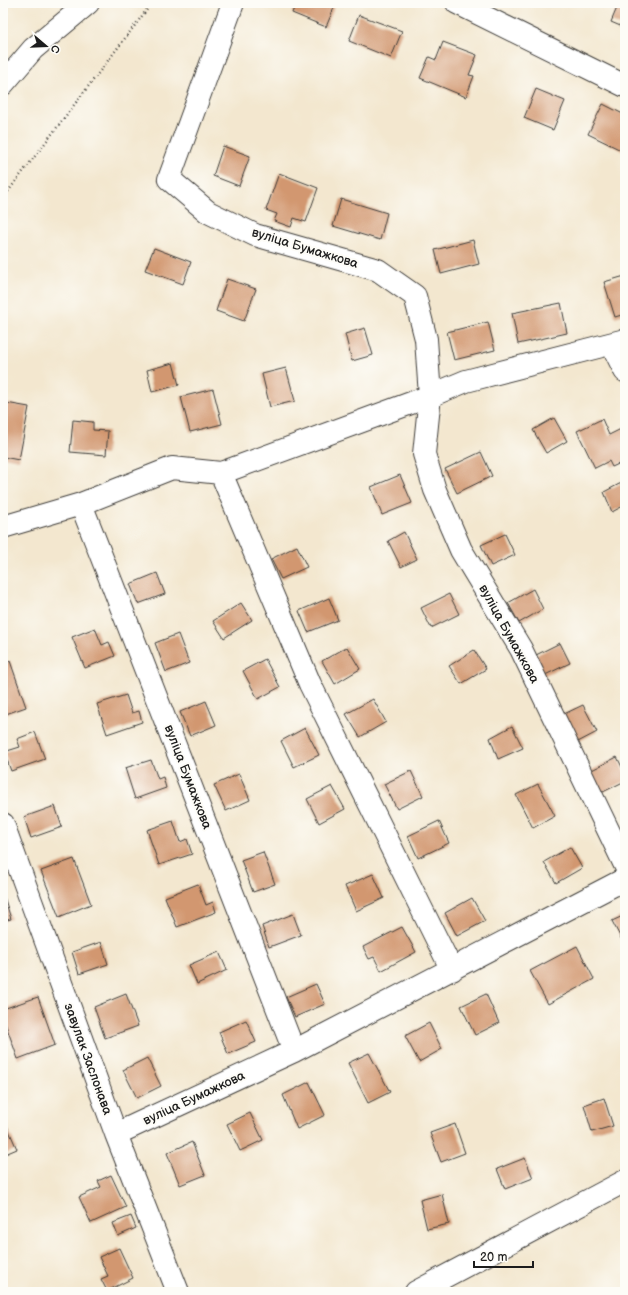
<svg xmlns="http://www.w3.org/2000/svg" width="628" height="1295" viewBox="0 0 628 1295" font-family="'Balsamiq Sans',sans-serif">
<rect width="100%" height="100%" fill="#fdfcf7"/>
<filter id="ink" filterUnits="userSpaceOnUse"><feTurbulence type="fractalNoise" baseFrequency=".025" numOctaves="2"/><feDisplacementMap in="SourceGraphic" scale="8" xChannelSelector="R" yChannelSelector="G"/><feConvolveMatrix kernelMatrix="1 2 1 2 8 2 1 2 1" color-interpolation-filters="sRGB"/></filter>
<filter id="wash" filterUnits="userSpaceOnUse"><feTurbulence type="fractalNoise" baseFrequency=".012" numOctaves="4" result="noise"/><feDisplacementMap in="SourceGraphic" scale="16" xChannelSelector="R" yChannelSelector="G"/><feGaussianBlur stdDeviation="0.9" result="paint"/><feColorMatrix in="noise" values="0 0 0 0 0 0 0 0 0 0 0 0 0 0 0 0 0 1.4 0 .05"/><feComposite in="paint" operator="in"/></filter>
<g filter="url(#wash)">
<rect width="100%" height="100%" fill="#f3e7cf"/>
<g id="blocks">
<path fill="#d2976f" d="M296,3h40l-10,24 -34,-14z
M619,3h6v25l-14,-6z
M359,15l43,16 -11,27 -42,-17z
M443,42l34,13 -8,20 5,1 -8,21 -46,-19 9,-21 7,3z
M536,89l29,12 -12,29 -29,-12z
M603,104l22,11v37l-37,-18z
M223,146l27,10 -11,30 -26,-10z
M279,173l39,15 -12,34 -12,-4 -3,9 -17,-6 3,-7 -11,-4z
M341,199l46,14 -7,27 -47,-14z
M473,240l6,24 -38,10 -6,-24z
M154,248l37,14 -8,22 -38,-14z
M625,276v38l-10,3 -11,-35z
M227,279l29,10 -12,32 -28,-10z
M561,303l6,30 -49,11 -6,-31z
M488,322l7,28 -41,10 -7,-28z
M365,328l8,27 -21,6 -7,-27z
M173,363l6,22 -27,7 -5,-22z
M286,368l9,33 -25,6 -8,-33z
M213,389l9,35 -32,8 -9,-35z
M6,403l23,4 -10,53 -16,-3v-38z
M554,418l13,23 -21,12 -13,-23z
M602,419l7,16 16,-8v34l-13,6 -3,-6 -14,7 -18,-37z
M73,420l20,2v8l15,1 -2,24 -36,-3z
M481,452l11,24 -35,17 -12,-24z
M400,475l12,28 -30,12 -11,-28z
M625,481v24l-13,7 -8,-20z
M404,532l13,27 -16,8 -13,-26z
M505,534l10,21 -24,11 -10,-21z
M297,546l10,21 -26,12 -10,-20z
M157,573l8,21 -27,10 -8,-20z
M533,589l10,20 -24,14 -11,-20z
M449,594l10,20 -28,14 -10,-20z
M329,598l9,22 -30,12 -9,-21z
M241,603l11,17 -28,18 -11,-17z
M95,628l7,17 7,-3 6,14 -30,12 -13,-31z
M178,634l11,29 -23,9 -11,-29z
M560,643l10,20 -27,13 -9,-20z
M347,647l13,22 -25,15 -13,-23z
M474,650l12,19 -25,15 -12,-18z
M265,659l15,28 -22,12 -15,-28z
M10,661l16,46 -23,8v-51z
M126,695l6,18 7,-2 3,11 -35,12 -10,-30z
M373,699l13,23 -26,15 -14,-23z
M206,701l10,24 -26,11 -10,-24z
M583,705l14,27 -21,11 -14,-28z
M512,726l11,22 -25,11 -8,-21z
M305,728l14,27 -25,12 -13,-26z
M35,732l10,27 -34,12 -7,-19 16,-5 -3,-8z
M617,757l8,16v8l-24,12 -11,-22z
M151,760l7,19 5,-2 3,11 -31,11 -10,-31z
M411,771l12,25 -26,13 -13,-25z
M239,774l11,26 -24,11 -12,-26z
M538,784l17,32 -22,12 -17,-33z
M332,786l13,23 -26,14 -12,-24z
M55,806l7,21 -31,11 -7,-21z
M173,821l7,21 7,-3 5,15 -33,11 -12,-35z
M439,821l10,22 -31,15 -10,-22z
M570,847l12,21 -26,15 -12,-21z
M263,852l12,32 -22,8 -12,-32z
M74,859l17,45 -32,13 -18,-46z
M373,874l11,24 -28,13 -11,-25z
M198,884l8,21 7,-3 3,10 -39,15 -12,-30z
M3,893l8,26 -8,2z
M472,898l13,23 -28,15 -12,-23z
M293,914l8,21 -32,12 -7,-21z
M625,915v31l-13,-25z
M402,927l14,25 -35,19 -7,-14 -5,2 -6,-12z
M101,942l7,22 -29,10 -7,-22z
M577,946l17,33 -46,25 -18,-33z
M219,952l8,18 -30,14 -8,-19z
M316,984l9,20 -30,13 -9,-20z
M126,994l12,32 -33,12 -11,-31z
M486,994l13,29 -24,12 -14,-29z
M38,997l17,48 -37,14 -15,-42v-8z
M246,1020l10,22 -28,12 -9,-22z
M429,1023l13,26 -23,13 -14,-26z
M369,1053l21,39 -22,11 -20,-40z
M147,1058l14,28 -24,12 -14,-28z
M309,1082l16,33 -28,14 -14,-34z
M604,1098l9,28 -21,6 -8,-27z
M250,1113l13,27 -23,11 -13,-27z
M3,1117l14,32 -14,6z
M455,1124l10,29 -24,9 -11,-29z
M192,1142l13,33 -25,10 -13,-32z
M525,1158l8,20 -28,11 -8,-20z
M111,1175l15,32 -35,16 -12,-26 22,-10 -3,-6z
M442,1194l7,30 -22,5 -7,-29z
M131,1216l5,12 -18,8 -5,-13z
M119,1248l14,30 -26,13 -6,-12 7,-3 -9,-19z"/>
</g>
</g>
<g filter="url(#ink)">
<use href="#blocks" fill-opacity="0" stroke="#3c3a37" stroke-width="1"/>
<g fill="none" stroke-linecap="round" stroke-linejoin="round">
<defs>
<path id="minor" d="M233,3l-64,176 39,33 47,23 123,35 37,26 11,43 4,57 -6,58 11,36 26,60 60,99 104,216
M457,3l168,83
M3,84l30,-35 55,-46
M612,345l13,26
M221,473l89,211 142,286
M81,504l213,547
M3,527l78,-23 91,-36 49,5 209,-77 36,-15 159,-41
M3,824l113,310 62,158
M116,1134l178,-83 331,-172
M416,1292l209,-111"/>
</defs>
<use href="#minor" stroke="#3c3a37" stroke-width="24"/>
<path stroke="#3c3a37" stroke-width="2.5" stroke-dasharray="1 3" stroke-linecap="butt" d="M3,198l149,-195"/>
<use href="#minor" stroke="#fff" stroke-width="22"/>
</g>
</g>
<g text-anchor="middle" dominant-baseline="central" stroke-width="4" stroke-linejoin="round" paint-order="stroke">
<g font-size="13" fill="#1c1c1c" stroke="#fdfcf7">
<text transform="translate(305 248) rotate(17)">вуліца Бумажкова</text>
<text transform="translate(509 634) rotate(61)">вуліца Бумажкова</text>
<text transform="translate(188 777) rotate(69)">вуліца Бумажкова</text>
<text transform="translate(88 1059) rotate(70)">завулак Заслонава</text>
<text transform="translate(194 1098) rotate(-25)">вуліца Бумажкова</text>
</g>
</g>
<rect width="628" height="1295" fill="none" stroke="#fdfcf7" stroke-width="16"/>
<g transform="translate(46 46) rotate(109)" stroke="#fdfcf7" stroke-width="3" paint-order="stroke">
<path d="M0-3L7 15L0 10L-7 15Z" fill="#1c1c1c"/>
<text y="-6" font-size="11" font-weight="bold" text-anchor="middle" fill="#1c1c1c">С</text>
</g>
<path d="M474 1261v6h59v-6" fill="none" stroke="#1c1c1c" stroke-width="2"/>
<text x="480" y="1261" font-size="12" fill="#1c1c1c" stroke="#fdfcf7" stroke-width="3" paint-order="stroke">20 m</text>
</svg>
